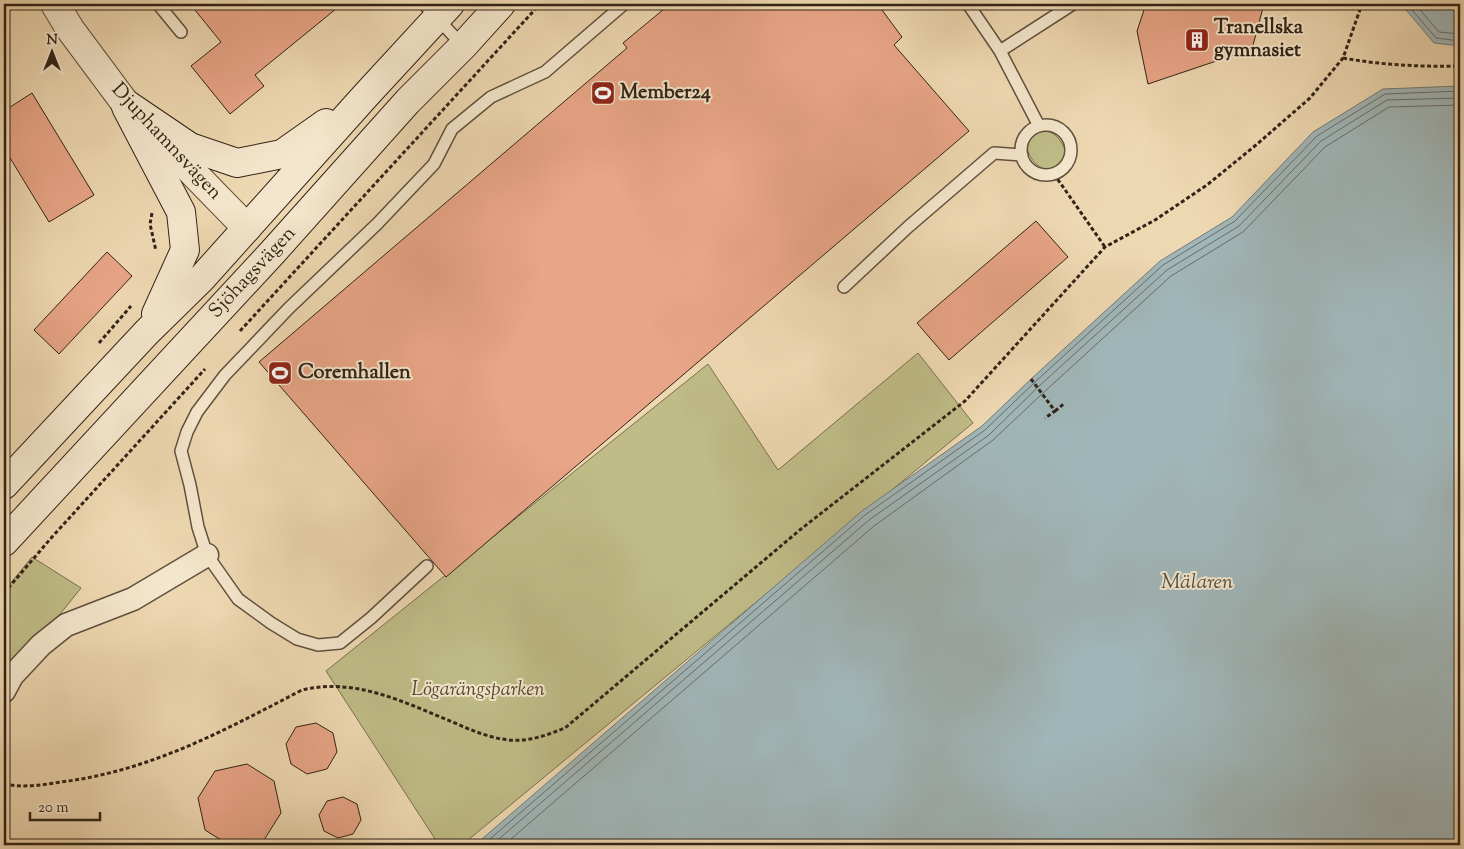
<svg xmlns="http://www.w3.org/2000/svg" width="1464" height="849" viewBox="0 0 1464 849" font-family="'Sorts Mill Goudy',serif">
<rect width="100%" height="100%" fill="#eed8b1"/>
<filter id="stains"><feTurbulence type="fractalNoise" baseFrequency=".004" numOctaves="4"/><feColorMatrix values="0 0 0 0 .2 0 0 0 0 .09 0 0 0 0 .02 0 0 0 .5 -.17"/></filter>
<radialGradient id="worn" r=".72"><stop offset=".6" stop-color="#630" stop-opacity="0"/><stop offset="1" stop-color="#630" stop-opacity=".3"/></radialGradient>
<path fill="#bfbc87" stroke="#78704f" d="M1046,131c11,2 15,10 20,20 -1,7 -4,13 -11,16 -16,7 -25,-8 -29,-21 3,-9 10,-14 20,-15z
M918,353l55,70 -511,422h-23l-113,-174 382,-307 70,106z
M32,557l49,31 -49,61 -28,43v-101z"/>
<path fill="#a0b6b8" stroke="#747b78" d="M1401,4h59v42l-26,-3z
M1460,86v759h-985l387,-334 120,-85 49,-47 129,-118 72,-44 81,-85 70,-43z"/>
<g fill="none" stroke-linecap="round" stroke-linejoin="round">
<path stroke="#686c68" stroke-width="1" d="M1407,4l29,34 24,3
M1415,4l24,28 21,2
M483,845l382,-330 120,-85 49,-47 129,-118 72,-44 82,-85 68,-42 75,-3
M492,845l377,-325 120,-85 49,-48 129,-117 72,-44 82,-85 66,-41 73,-2
M504,845l370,-319 119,-86 50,-47 128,-117 72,-44 82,-85 64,-40 71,-2"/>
</g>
<path fill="#e8a587" stroke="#312317" d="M190,4h152l-87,71 9,11 -34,28 -39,-48 30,-24z
M670,4h221l-9,6 20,27 -8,8 75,86 -523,446 -187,-215 368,-314 -4,-5z
M1146,4h118l-12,45 -104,35 -11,-53z
M32,93l62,102 -45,27 -45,-74v-37z
M1036,221l32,36 -119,103 -32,-37z
M107,252l25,24 -73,78 -25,-24z
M316,723l17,10 4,19 -10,17 -20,5 -16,-10 -5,-20 10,-17z
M247,764l27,17 7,32 -17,27 -23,5h-12l-24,-15 -7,-32 17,-27z
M343,797l14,7 4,16 -8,14 -15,4 -14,-7 -5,-16 8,-14z"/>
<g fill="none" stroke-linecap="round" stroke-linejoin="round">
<defs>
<path id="service" d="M158,4l23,28
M424,4l39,42
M968,4l32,47 39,75
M1000,51l73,-47
M1021 150a25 25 0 1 1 50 0a25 25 0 1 1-50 0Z
M844,287l64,-60 86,-74 28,2
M427,566l-56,52 -31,25 -22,2 -21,-6 -26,-16 -33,-24 -31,-44 -9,-28 -8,-42 -9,-34 6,-19 10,-20 28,-37 24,-25 40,-42 88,-84 57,-60 18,-35 39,-32 54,-25 79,-68"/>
<path id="minor" d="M4,691l8,-15 29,-31 25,-20 67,-26 74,-44"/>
<path id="tertiary" d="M55,4l15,25 55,74 122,125"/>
<path id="secondary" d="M125,103l65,44 47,16 45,-9 44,-31
M126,107l55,105 4,38 -29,64
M4,485l143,-153 55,-54 165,-184 83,-90
M4,542l268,-289 136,-152 55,-55 38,-42"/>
</defs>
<use href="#service" stroke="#60503e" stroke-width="14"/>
<use href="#minor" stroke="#60503e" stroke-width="25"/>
<use href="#tertiary" stroke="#60503e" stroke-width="30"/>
<use href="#secondary" stroke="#312317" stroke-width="30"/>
<path stroke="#312317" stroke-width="3" stroke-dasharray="4 2.5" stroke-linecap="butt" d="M1343,58c39,7 78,9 117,8
M1054,174l51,73
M152,213l-2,11 6,27
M240,331l300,-327
M99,343l32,-37
M1031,379l24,32 -10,7
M1055,411l10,-8
M4,593l48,-56 153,-168
M4,784c19,4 38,1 57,-2 89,-11 162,-51 241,-92 55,-13 103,13 153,33 18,8 35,15 54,17 20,2 38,-5 56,-12l236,-199 164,-128 140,-154 50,-27 52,-35 49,-40 54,-47 33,-40 19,-54"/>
<use href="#service" stroke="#f4e6cc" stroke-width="11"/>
<use href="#minor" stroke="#f4e6cc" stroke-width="22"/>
<use href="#tertiary" stroke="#f4e6cc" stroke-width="28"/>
<use href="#secondary" stroke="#f4e6cc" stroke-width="28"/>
</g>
<defs>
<symbol id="building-square" viewBox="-11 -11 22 22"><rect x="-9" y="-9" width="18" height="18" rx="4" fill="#8f2418" stroke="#f4e6cc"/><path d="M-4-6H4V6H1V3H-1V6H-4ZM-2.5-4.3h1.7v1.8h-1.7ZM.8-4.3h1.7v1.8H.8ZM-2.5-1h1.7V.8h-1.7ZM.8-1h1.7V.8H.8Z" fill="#fff"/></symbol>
<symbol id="stadium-square" viewBox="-11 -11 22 22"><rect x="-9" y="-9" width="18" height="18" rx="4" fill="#8f2418" stroke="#f4e6cc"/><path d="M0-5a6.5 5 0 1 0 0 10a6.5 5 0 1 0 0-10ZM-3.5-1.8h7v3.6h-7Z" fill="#fff"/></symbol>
</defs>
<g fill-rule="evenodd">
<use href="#building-square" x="1183" y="26" width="28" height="28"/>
<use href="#stadium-square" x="589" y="79" width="28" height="28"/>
<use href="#stadium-square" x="266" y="359" width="28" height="28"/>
</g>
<g text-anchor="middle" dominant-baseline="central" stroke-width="4" stroke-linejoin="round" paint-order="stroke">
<g font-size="20" font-weight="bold" fill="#312317" stroke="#f4e6cc" text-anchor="start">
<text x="1214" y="28">Tranellska<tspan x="1214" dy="23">gymnasiet</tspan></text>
<text x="620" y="93">Member24</text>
<text x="298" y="373">Coremhallen</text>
</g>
<g font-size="20" fill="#312317" stroke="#f4e6cc">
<text transform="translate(166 142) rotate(47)">Djuphamnsvägen</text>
<text transform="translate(253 273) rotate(-47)">Sjöhagsvägen</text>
</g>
<g font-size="20" font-style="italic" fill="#544933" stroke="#f4e6cc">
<text x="478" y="690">Lögarängsparken</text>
</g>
<g font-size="21" font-style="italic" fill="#524f47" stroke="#f4e6cc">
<text x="1197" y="583">Mälaren</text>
</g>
</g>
<rect width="1464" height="849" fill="none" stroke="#eed8b1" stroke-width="20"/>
<rect x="5" y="5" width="1454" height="839" fill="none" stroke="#312317" stroke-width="2.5"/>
<rect x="10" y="10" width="1444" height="829" fill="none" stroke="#312317"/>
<g transform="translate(52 52)" stroke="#f4e6cc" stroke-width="4" paint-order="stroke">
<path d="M0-4L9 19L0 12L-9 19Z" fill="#312317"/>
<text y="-8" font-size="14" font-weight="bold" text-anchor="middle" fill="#312317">N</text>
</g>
<path d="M30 812v8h70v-8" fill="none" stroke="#312317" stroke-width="2.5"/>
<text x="38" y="812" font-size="15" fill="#312317" stroke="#f4e6cc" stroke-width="4" paint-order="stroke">20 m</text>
<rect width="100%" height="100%" filter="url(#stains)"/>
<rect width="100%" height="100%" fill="url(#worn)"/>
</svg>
